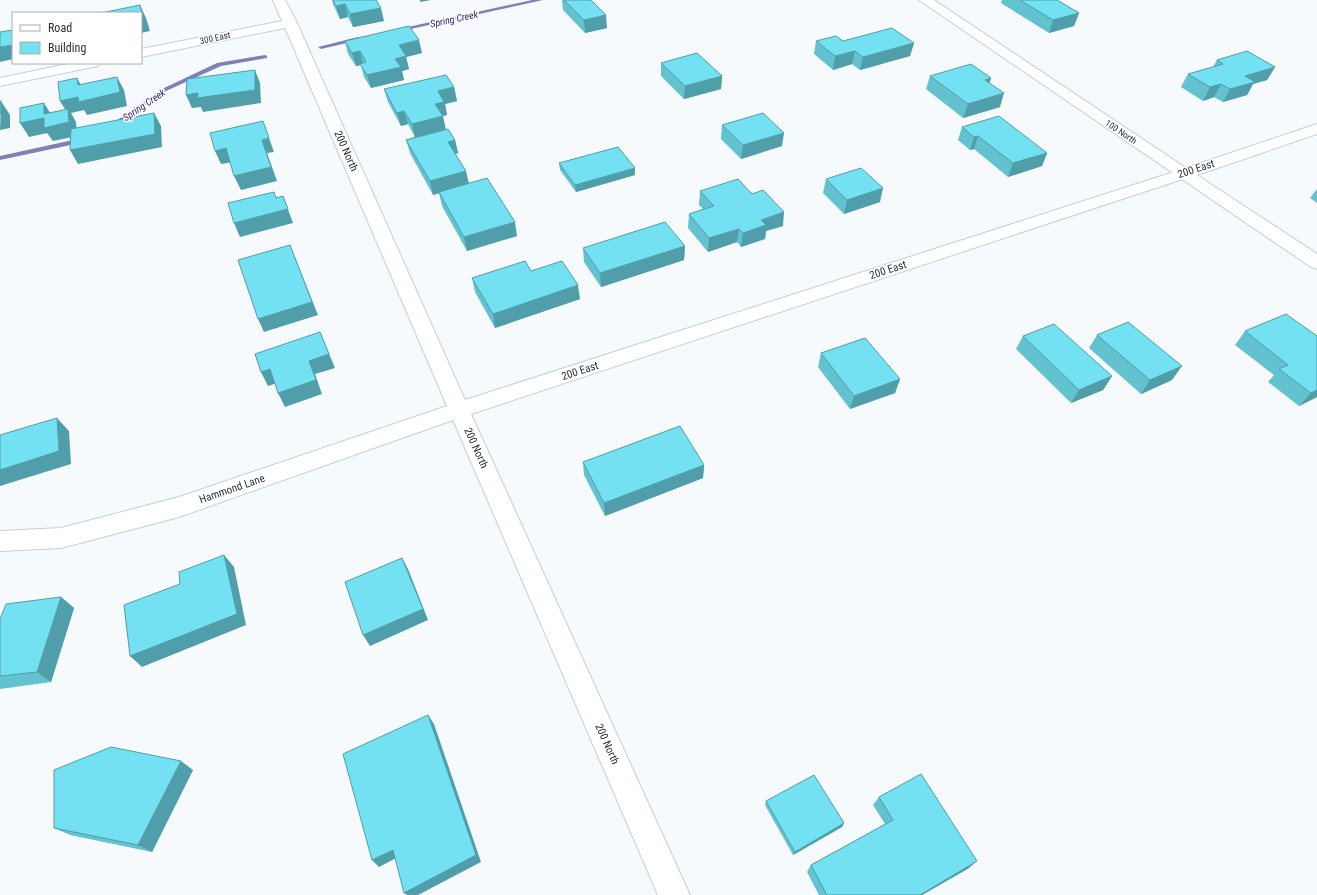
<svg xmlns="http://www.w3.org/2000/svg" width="1317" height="895" viewBox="0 0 1317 895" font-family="'Roboto Condensed',sans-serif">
<rect width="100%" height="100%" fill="#f7fafc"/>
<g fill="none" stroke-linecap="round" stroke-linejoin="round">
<path fill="#7f80b4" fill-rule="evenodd" d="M532,0h11l-146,32 -3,-2z
M358,37l3,2 -1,1 -39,9 -3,-2z
M265,55l2,1v2l-46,8 -55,25 -51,36 -6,-1 53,-37 55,-26z
M82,138h3v4l-85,18v-4z"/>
<defs>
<path id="minor" d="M290,19l5,1 2,3 168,377 712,-229 6,-2 6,2 2,3 -2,3 -718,237 219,481h-32l-205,-475 -274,97 -118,31 -61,3v-20l61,-3 118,-31 268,-91 -164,-383 2,-3z"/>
<path id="tertiary" d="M273,0h12l12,23 -2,3 -154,31v-8l141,-28z
M919,0h15l252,168 131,-44v10l-120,41 120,79v15l-6,-2z
M72,63h28l-2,3 -5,1 -93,19v-8z"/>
</defs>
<use href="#minor" stroke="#bfd1db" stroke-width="2"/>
<use href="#tertiary" stroke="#bfd1db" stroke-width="2"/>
<use href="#minor" fill="#fff" fill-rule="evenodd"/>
<use href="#tertiary" fill="#fff" fill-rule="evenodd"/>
</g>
<path fill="#63c2d0" d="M332,0h44l8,21 -31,6 -5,-10 -8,2 -7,-15z
M562,0h29l16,28 -22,5 -22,-23z
M1002,0h55l22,13 -5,13 -25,7 -48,-30z
M345,41l77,12 -16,4 3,12 -7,2 2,9 -33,8 -7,-11 -3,-12 -5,1 -8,-12z
M816,41h27l71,2 -4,13 -50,14 -8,-6 -19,6 -19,-16z
M1217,60l58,7 -8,13 -14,4 -6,11 -24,7 -9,-5 -11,4 -22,-14 7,-13 25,-7z
M661,63l61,13 -1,13 -37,10 -23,-23z
M930,76l61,2 -2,5 11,24 -37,11 -37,-29z
M454,87l3,14 -12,3 2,11 -5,1 3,14 10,10 3,13 -3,1 14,30 48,52 -50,15 -25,-45 -3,-13 -6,2 -23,-42 -4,-13 9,-3 -7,-13 -7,2 -13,-24 -4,-13z
M722,125l60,21 -41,13 -20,-20z
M962,127l85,26 -5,13 -34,11 -34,-28 -4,1 -12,-10z
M559,163l76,12 -59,17 -16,-22z
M826,179l54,23 -36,12 -21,-21z
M1317,189v14l-7,-5z
M700,191l83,35 -17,5 -1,8 -24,8 -4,-5 -29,10 -20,-24 1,-14 14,-5 -4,-4z
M685,246l-1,14 -83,27 -17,-25 -1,-14z
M531,271l49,28 -85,29 -20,-36 -3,-14z
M1286,314l31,83 -18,9 -31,-24 6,-7 -39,-30 10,-14z
M1097,335l75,45 -31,14 -52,-46z
M1023,336l89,40 -9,14 -32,13 -55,-54z
M821,353l79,26 -5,14 -45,16 -32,-42z
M583,462l121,3 -1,13 -98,38 -21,-41z
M61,597l13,11 -23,74 -51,7v-70z
M193,770l-41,82 -82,-17 -16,-7z
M879,797l90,71 -47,27h-103l-12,-23 4,-7 74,-41 -12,-19z
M766,801l78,22 -2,4 -49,28 -28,-50z"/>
<path fill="#509ea9" d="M420,0h11l-11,2z
M345,4l3,13 -8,2 -4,-13z
M140,5l6,13 4,13 -9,2v-14z
M381,8l3,13 -31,6 -3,-13z
M1079,13l-5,13 -25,7 4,-13z
M606,15l1,13 -22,5 -1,-13z
M419,40l3,13 -16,4 3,12 -7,2 2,9 -33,8 -4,-13 28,-16 4,-14z
M914,43l-4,13 -50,14 3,-13z
M13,45v14l-13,3v-15z
M360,51l3,14 -3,-1 1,1 -5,1 -4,-13z
M855,51l-3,13 -19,6 2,-14z
M1275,67l-8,13 -14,4 -6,11 -24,7 7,-13 15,-13z
M255,70l5,13 1,20 -58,9 -2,-5 -9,1 -6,-13z
M722,76l-1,13 -37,10 1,-13z
M117,77l7,13 3,16 -40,9 -3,-5 -13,3 5,9 1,14 -24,5 -6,-8 -18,4 -9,-14 24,-9v-11l8,13 16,-2 -8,-13 18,-4z
M77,78l8,14 -7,-7z
M991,78l-4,13 -2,-11z
M1221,84l-7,13 -11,4 7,-14z
M454,87l3,14 -12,3 2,11 -9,2 -3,-13 3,-13z
M1004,93l-4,14 -37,11 5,-14z
M1,101l9,14v13l-10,2z
M404,111l4,13 -7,2 -4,-13z
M154,113l7,13 1,21 -84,17 -8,-14z
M443,116l3,14 -31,8 -3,-14z
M263,121l11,31 -7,1 10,28 -36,9 -7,-14 28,-36z
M784,133l-2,13 -41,13 2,-14z
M978,136l-4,13 -4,1 4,-13z
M455,140l3,13 -7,2 -3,-13z
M226,148l7,14 -12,2 -6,-13z
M1047,153l-5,13 -34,11 5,-14z
M635,168v7l-59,17 -1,-7z
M466,171l3,13 -36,11 -3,-14z
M883,188l-3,14 -36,12 3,-14z
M274,192l5,13 4,-9 10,27 -53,14 -6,-14 42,-25z
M784,212l-1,14 -17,5 -1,8 -24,8 2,-14 18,-13z
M515,222l2,14 -50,15 -3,-14z
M739,229l-2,13 -29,10 1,-14z
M290,245l28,70 -54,17 -6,-13z
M685,246l-1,14 -83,27 -1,-14z
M578,285l2,14 -85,29 -2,-14z
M320,332l15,36 -20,6 7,20 -37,13 -7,-14 31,-32z
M1182,366l-10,14 -31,14 9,-14z
M270,369l7,14 -9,3 -7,-14z
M1112,376l-9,14 -32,13 8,-13z
M900,379l-5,14 -45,16 4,-13z
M1317,390v7l-18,9 12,-13z
M57,418l12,13 2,33 -71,22v-16z
M704,465l-1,13 -98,38 -1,-13z
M224,555l10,12 12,58 -104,42 -12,-11z
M402,558l6,11 20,51 -58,26 -7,-11z
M61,597l13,11 -23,74 -14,-10z
M428,715l6,9 47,138 -63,33h-11l-3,-2z
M181,761l12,9 -41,82 -14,-7z
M844,823l-2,4 -49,28 2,-3z
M393,850l7,6 -21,11 -7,-7z
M977,861l-8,7 -47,27h-2z"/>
<path fill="#73e1f2" stroke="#509ea9" d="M333,0h43l5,8 -31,6 -5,-10 -9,2z
M564,0h27l15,15 -22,5z
M1020,0h37l22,13 -26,7z
M140,5l3,13 -2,1v-6h-40z
M409,26l10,14 -20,5 7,11 -11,3 6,8 -34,8 -7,-11 6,-2 -6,-11 -8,2 -7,-12z
M892,28l22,15 -51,14 -8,-6 -20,5 -19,-15 20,-5 7,5z
M13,30v15l-13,2v-15z
M1247,51l28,16 -30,9 10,6 -25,7 -9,-5 -11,3 -22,-13 35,-10 -6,-4z
M697,53l25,23 -37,10 -24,-23z
M971,64l20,14 -6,2 19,13 -36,11 -38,-28z
M255,70v20l-58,8 1,-5 -12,2 1,-16z
M446,75l8,12 -16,4 6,11 -9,2 8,12 -31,8 -8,-13 -7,2 -13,-24z
M117,77l3,15 -41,10 -1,-5 -18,4 -2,-19 19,-4 1,7z
M0,101h1v13h-1z
M44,103v11l24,-5 1,13 -25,6v-10l-24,5v-15z
M154,113l1,21 -85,16 1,-21z
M763,113l21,20 -41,12 -21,-20z
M999,116l48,37 -34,10 -35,-27 -4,1 -12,-10z
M263,121l6,17 -7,2 9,27 -37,9 -8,-28 -11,3 -5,-18z
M448,129l7,11 -7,2 18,29 -36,10 -24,-41z
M618,147l17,21 -60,17 -16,-22z
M861,168l22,20 -36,12 -21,-21z
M487,178l28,44 -51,15 -25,-45z
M738,179l14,15 11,-4 21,22 -23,8 5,5 -23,8 -4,-4 -30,9 -20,-24 25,-8 -14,-15z
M274,192l2,6 7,-2 5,13 -54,14 -6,-20z
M665,222l20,24 -85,27 -17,-25z
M290,245l22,57 -54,17 -20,-59z
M525,261l6,10 31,-10 16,24 -85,29 -21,-36z
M1286,314l31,22v54l-6,3 -32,-24 9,-4 -43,-34z
M1128,322l54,44 -32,14 -53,-45z
M1054,324l58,52 -33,14 -56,-54z
M320,332l9,22 -20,7 7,19 -38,13 -8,-24 -9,3 -6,-18z
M865,338l35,41 -46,17 -33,-43z
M57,418l2,33 -59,19v-35z
M680,426l24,39 -100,38 -21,-41z
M224,555l13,59 -107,42 -6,-51 56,-21 -1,-12z
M402,558l21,51 -60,26 -18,-53z
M61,597l-24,75 -37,4v-57l6,-15z
M428,715l48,140 -72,38 -11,-43 -21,10 -29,-106z
M111,747l70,14 -43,84 -84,-17v-58z
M921,774l56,87 -57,34h-93l-16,-30 82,-45 -14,-23z
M814,775l30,48 -49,29 -29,-51z"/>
<g text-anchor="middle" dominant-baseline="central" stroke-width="3" stroke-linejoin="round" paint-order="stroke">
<g font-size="9" fill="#293034" stroke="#fff">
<text transform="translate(215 38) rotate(-12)">300 East</text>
<text transform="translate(1121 132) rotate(34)">100 North</text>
</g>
<g font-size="10" font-style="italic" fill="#2b1a6c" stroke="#fff">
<text transform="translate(454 19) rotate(-12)">Spring Creek</text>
<text transform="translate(144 105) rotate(-34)">Spring Creek</text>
</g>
<g font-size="11" fill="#293034" stroke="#fff">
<text transform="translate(346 151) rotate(66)">200 North</text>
<text transform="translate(1196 169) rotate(-18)">200 East</text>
<text transform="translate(888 270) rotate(-18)">200 East</text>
<text transform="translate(580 371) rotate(-18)">200 East</text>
<text transform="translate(476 448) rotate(66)">200 North</text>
<text transform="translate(232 489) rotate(-19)">Hammond Lane</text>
<text transform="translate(607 744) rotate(66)">200 North</text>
</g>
</g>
<rect x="12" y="12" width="130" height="52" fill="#ffffff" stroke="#a9acae"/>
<rect x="20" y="25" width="20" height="6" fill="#ffffff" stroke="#a9acae"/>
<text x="48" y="32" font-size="12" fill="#293034">Road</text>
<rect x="20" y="42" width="20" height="12" fill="#73e1f2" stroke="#a9acae"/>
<text x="48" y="52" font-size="12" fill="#293034">Building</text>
</svg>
